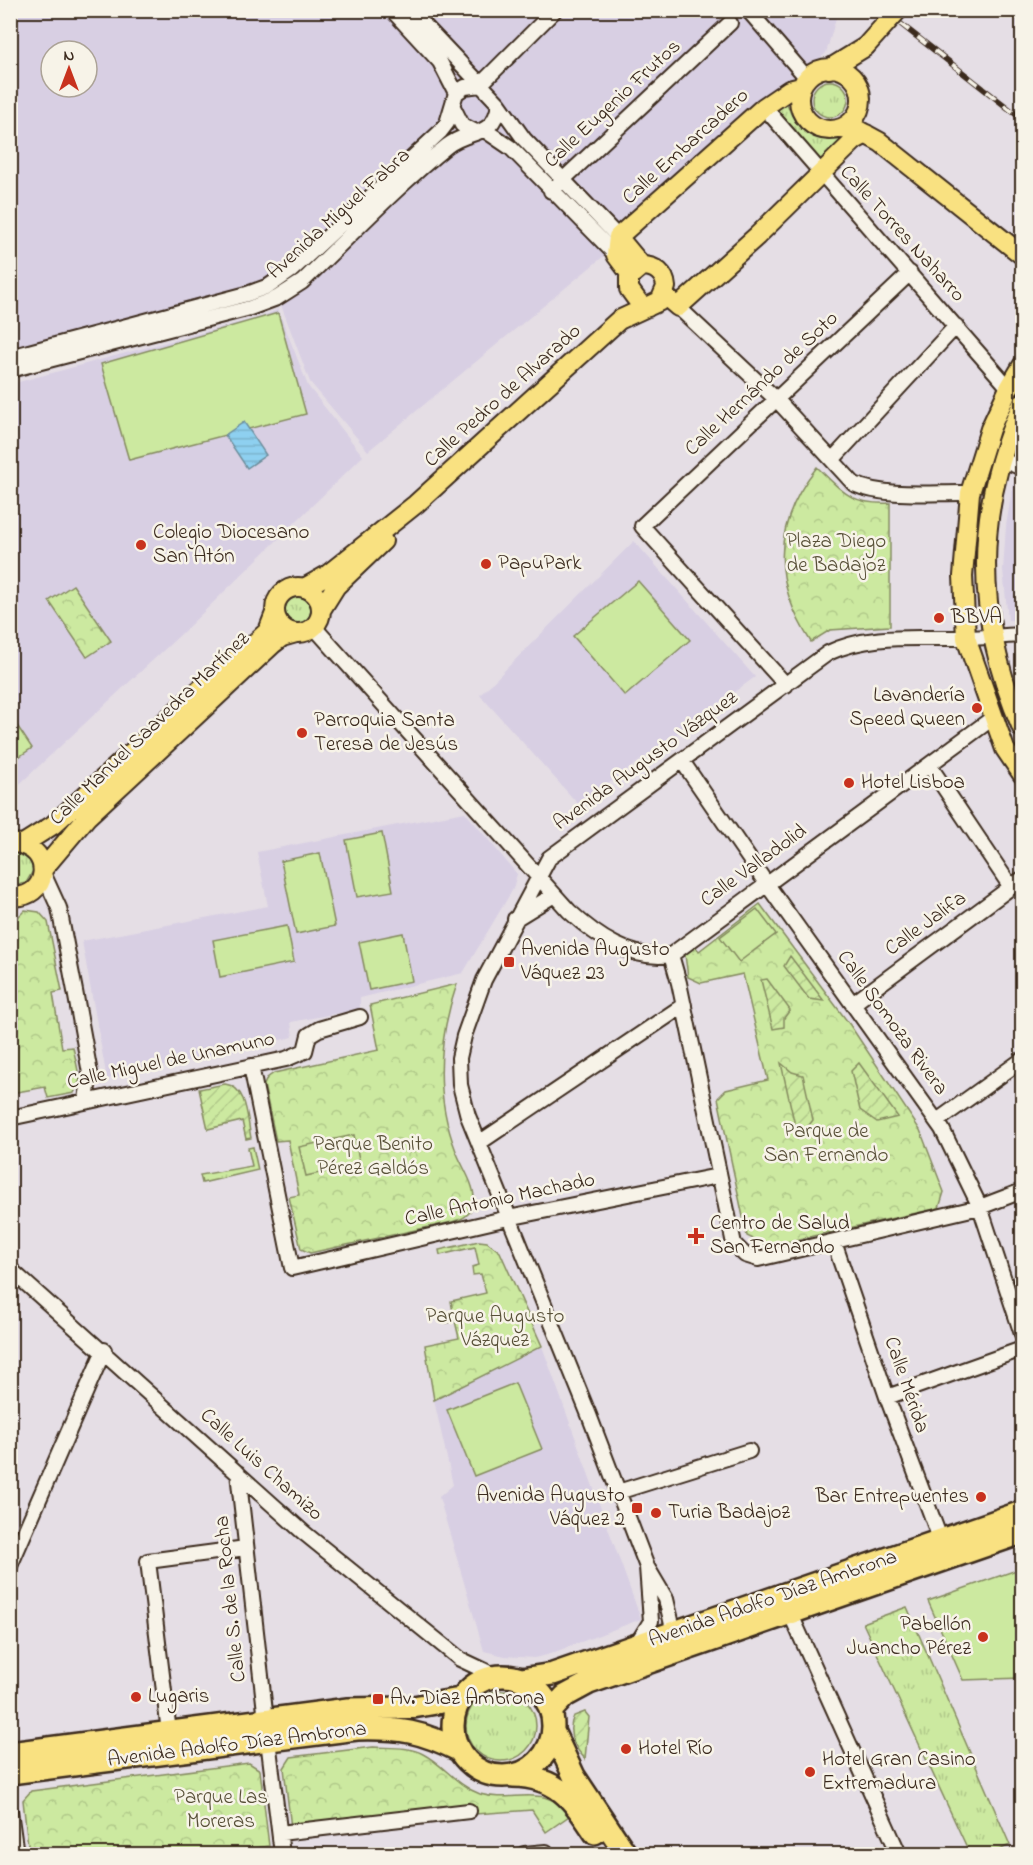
<svg xmlns="http://www.w3.org/2000/svg" width="1033" height="1865" viewBox="0 0 1033 1865" font-family="'Indie Flower',sans-serif">
<defs>
<pattern id="grass-tufts" width="24" height="20" patternUnits="userSpaceOnUse" patternTransform="scale(1.5)"><rect width="24" height="20" fill="#cce9a0"/><path d="M3 7l-1-3M5 7V3M7 7l1-3M15 17l-1-3M17 17v-4M19 17l1-3" fill="none" stroke="#b0c889"/></pattern>
<pattern id="park-crowns" width="20" height="18" patternUnits="userSpaceOnUse" patternTransform="scale(1.5)"><rect width="20" height="18" fill="#cce9a0"/><path d="M2 6a3 3 0 1 1 6 0M12 15a3 3 0 1 1 6 0" fill="none" stroke="#b0c889"/></pattern>
<pattern id="garden-furrows" width="10" height="10" patternUnits="userSpaceOnUse" patternTransform="scale(1.5)"><rect width="10" height="10" fill="#cce9a0"/><path d="M-1 1l2-2M0 10L10 0M9 11l2-2" fill="none" stroke="#b0c889"/></pattern>
<pattern id="water-rules" width="6" height="5" patternUnits="userSpaceOnUse" patternTransform="scale(1.5)"><rect width="6" height="5" fill="#8ed0f0"/><path d="M0 2.5h6" fill="none" stroke="#7bb3cd"/></pattern>
</defs>
<rect width="100%" height="100%" fill="#e5dee5"/>
<filter id="ink" filterUnits="userSpaceOnUse"><feTurbulence type="fractalNoise" baseFrequency=".0167" numOctaves="2"/><feDisplacementMap in="SourceGraphic" scale="12" xChannelSelector="R" yChannelSelector="G"/><feConvolveMatrix kernelMatrix="1 2 1 2 8 2 1 2 1" color-interpolation-filters="sRGB"/></filter>
<g filter="url(#ink)">
<path fill="#d8cfe3" fill-rule="evenodd" d="M11,11h827l-12,42 -210,193 -248,205 -58,-69 -29,-77 -270,74zM51,51h36v36h-36z
M278,309l30,77 55,70 -183,179 -169,157v-408l252,-68z
M1013,484l9,3v133h-14l-5,-50 3,-44z
M634,541l121,136 -176,128 -99,-110z
M465,812l52,62 -4,15 -50,84 -103,25v11l-69,13 2,15 -186,42 -25,-138 186,-35 -11,-54z
M542,1346l99,273 -94,36 -13,3 -29,-2 -21,-5 -45,-154 14,-12 -19,-85z"/>
<path fill="url(#grass-tufts)" stroke="#848a5f" stroke-width="1.5" d="M812 99a18 18 0 1 1 36 0a18 18 0 1 1-36 0Z
M787,103c9,30 28,41 58,36l-25,24 -44,-53z
M285 610a13 13 0 1 1 26 0a13 13 0 1 1-26 0Z
M15,852c11,3 17,8 18,19l-7,12 -15,3 -1,-33z
M253,1147l5,23 -56,13 -2,-8 52,-9 -4,-18z
M907,1607l103,238 -20,9h-20l-107,-231z
M466 1726a35 35 0 1 1 70 0a35 35 0 1 1-70 0Z"/>
<path fill="url(#park-crowns)" stroke="#848a5f" stroke-width="1.5" d="M817,467c26,25 34,38 73,36v123l-60,4 -19,12c-39,-60 -39,-119 6,-175z
M73,585l38,56 -24,16 -38,-56z
M760,904l90,121 70,105 24,62 -5,16 -171,38 -21,-10 -29,-138 8,-8 42,-10 -25,-106 -42,9 -13,-6 -3,-22 9,-10 5,6z
M25,910l14,2 9,10 14,69 -9,2 9,55 11,-1 7,33 -6,13 -26,5 -3,-11 -34,6v-169z
M457,984c-19,55 -22,113 -1,167 5,14 18,32 18,47 0,14 -9,21 -22,24l-142,31 -9,-4 -12,-52 10,-2 -11,-55 -12,1 -12,-56 3,-7 7,-5 105,-23 -9,-45z
M479,1241l8,1 13,10 42,94 -108,54 -9,-55 34,-7 -4,-17 -9,2 -2,-9 9,-2 -2,-11 35,-8 -5,-19 -8,1 -1,-8 7,-2 -4,-18 -35,8 -1,-5z
M373,1747c16,1 36,-1 50,7 21,11 34,32 57,40 32,10 67,-13 89,22l-23,16 -14,-22 -57,4 -3,-8 -181,22 -7,-60 7,-11z
M249,1763l11,7 9,76 -29,4v4h-211l-6,-54 8,-9z"/>
<path fill="url(#garden-furrows)" stroke="#848a5f" stroke-width="1.5" d="M790,956l34,45 -15,-2 -25,-33z
M767,979l23,31 -6,8v9l-11,2 -12,-49z
M781,1063l11,9 11,3 10,45 -15,19z
M859,1063l39,54 -21,5 -17,-12 -9,-39z
M225,1084c23,3 22,35 26,54l-5,1 -4,-18 -34,8 -9,-40z
M585,1712l4,5 -4,42c-11,-12 -19,-27 -11,-43z"/>
<path fill="#cce9a0" stroke="#848a5f" stroke-width="1.5" d="M278,313l28,101 -177,46 -28,-96z
M638,581l52,59 -65,56 -52,-60z
M10,715l22,33 -21,14h-1z
M382,833l11,58 -36,6 -11,-57z
M320,853l15,73 -39,8 -15,-73z
M757,909l19,25 -37,28 -19,-25z
M287,926l7,36 -74,15 -7,-37z
M403,933l9,48 -43,9 -10,-48z
M354,1135l6,29 -54,12 -7,-29z
M515,1383l27,66 -68,27 -27,-66z
M1022,1568v110l-59,2 -35,-79z"/>
<path fill="url(#water-rules)" stroke="#6d8e9c" stroke-width="1.5" d="M244,422l22,33 -19,13 -22,-33z"/>
<g fill="none" stroke-linecap="round" stroke-linejoin="round">
<defs>
<path id="minor" d="M392,10l48,52 16,31
M410,10l89,94 25,35 94,98
M748,10l59,68
M453,107l9,18 14,7
M764,107l245,281
M486,131l25,17 105,107
M551,191l179,-168
M678,307l99,93 77,84c31,14 81,8 116,9
M10,357l237,-63 22,-8 23,-16 148,-138 7,-9 9,-30 9,-6 15,-2 75,-75
M10,370l240,-62 27,-10 25,-16c48,-46 94,-95 145,-136 23,-18 47,-7 52,-42
M1000,459l22,9
M832,460l124,-134
M314,627l255,284c27,25 62,50 102,44l323,-238
M786,685l-144,-159 268,-253
M682,761l84,122 176,246 38,78 42,127
M929,765l82,122
M43,873l16,35 16,83 15,82 -4,27
M515,919l39,-24
M671,955l8,28 55,261 11,11 13,4 222,-52 42,-16
M854,1003l168,-124
M251,1066l41,202 216,-50 210,-42
M10,1118l276,-59 19,-8 4,-16 10,-6 41,-12
M937,1121l85,-61
M479,1143l205,-138
M834,1242l53,155 54,144
M10,1269l293,263 157,127 36,17
M887,1397l135,-48
M238,1473l28,247
M618,1492l131,-41
M10,1566l94,-216
M791,1615l108,239
M674,1633l-8,-34 -19,-32 -58,-152 -121,-299 -8,-31 -1,-27 5,-22 20,-56 65,-122 279,-205c42,-20 88,-14 133,-15 21,0 41,-2 61,-3
M636,1645l15,-24 -4,-54
M169,1732l-21,-171 98,-13
M268,1740l14,114
M10,1811l6,43
M280,1833l189,-22
M524,1854l22,-2v2"/>
<path id="major" d="M799 99a31 31 0 1 1 62 0a31 31 0 1 1-62 0Z
M829,69l36,-22
M840,129l18,1 22,12 142,113
M618,237l24,29
M631,275l-15,-20 2,-18 146,-130 25,-17 12,-3
M664,295l14,12 79,-71 98,-96 11,-6
M1022,366l-13,22 -19,41 -20,64 -7,83 3,62 39,111 17,25
M1022,404c-49,108 -47,216 0,324
M275 610a23 23 0 1 1 46 0a23 23 0 1 1-46 0Z
M304,588l23,-13 89,-71 203,-184 41,-19 6,-14c-1,-13 -10,-21 -24,-21l-13,11v12l11,15 8,3
M321,610l15,-24 47,-45
M23,844l30,-19 154,-142 49,-41 12,-11 7,-18
M44,868l43,-51 186,-173 9,-7 14,-4
M10,896c39,6 46,-48 5,-53"/>
<path id="highway" d="M453 1726a50 50 0 1 1 100 0a50 50 0 1 1-100 0Z
M521,1679l32,-5 469,-162
M551,1711l14,-15 24,-13 433,-150
M553,1731l21,45 52,78
M10,1753l338,-44 59,-1 53,-9
M10,1773l347,-44c44,-1 64,2 103,22
M513,1776c44,1 59,22 82,57"/>
</defs>
<use href="#minor" stroke="#3b2a1e" stroke-width="18"/>
<use href="#major" stroke="#3b2a1e" stroke-width="22"/>
<use href="#highway" stroke="#3b2a1e" stroke-width="26"/>
<use href="#minor" stroke="#f7f3e8" stroke-width="14"/>
<use href="#major" stroke="#f9e181" stroke-width="18"/>
<use href="#highway" stroke="#f9e181" stroke-width="21"/>
<defs>
<path id="rail" d="M883,10l139,109"/>
</defs>
<use href="#rail" stroke="#3b2a1e" stroke-width="6"/>
<use href="#rail" stroke="#f7f3e8" stroke-width="4" stroke-dasharray="11" stroke-linecap="butt"/>
<defs>
<path id="major-bridge" d="M865,47l33,-37"/>
</defs>
<use href="#major-bridge" stroke="#3b2a1e" stroke-width="22" stroke-linecap="butt"/>
<use href="#major-bridge" stroke="#f9e181" stroke-width="18"/>
</g>
</g>
<g fill="#c8321e" stroke="#f7f3e8" stroke-width="2">
<circle cx="141" cy="545" r="6"/>
<circle cx="486" cy="564" r="6"/>
<circle cx="939" cy="618" r="6"/>
<circle cx="977" cy="708" r="6"/>
<circle cx="302" cy="733" r="6"/>
<circle cx="849" cy="783" r="6"/>
<rect x="503" y="956" width="12" height="12" rx="3"/>
<path d="M693 1227h6v6h6v6h-6v6h-6v-6h-6v-6h6z"/>
<circle cx="981" cy="1497" r="6"/>
<rect x="631" y="1502" width="12" height="12" rx="3"/>
<circle cx="656" cy="1513" r="6"/>
<circle cx="983" cy="1637" r="6"/>
<circle cx="136" cy="1697" r="6"/>
<rect x="372" y="1693" width="12" height="12" rx="3"/>
<circle cx="626" cy="1749" r="6"/>
<circle cx="810" cy="1772" r="6"/>
</g>
<g text-anchor="middle" dominant-baseline="central" stroke-width="5" stroke-linejoin="round" paint-order="stroke">
<g font-size="21" fill="#3b2a1e" stroke="#f7f3e8">
<text transform="translate(613 104) rotate(-43)">Calle Eugenio Frutos</text>
<text transform="translate(686 147) rotate(-42)">Calle Embarcadero</text>
<text transform="translate(339 214) rotate(-42)">Avenida Miguel Fabra</text>
<text transform="translate(902 234) rotate(48)">Calle Torres Naharro</text>
<text transform="translate(762 384) rotate(-43)">Calle Hernándo de Soto</text>
<text transform="translate(503 396) rotate(-42)">Calle Pedro de Alvarado</text>
<text transform="translate(150 729) rotate(-44)">Calle Manuel Saavedra Martínez</text>
<text transform="translate(646 761) rotate(-36)">Avenida Augusto Vázquez</text>
<text transform="translate(754 866) rotate(-36)">Calle Valladolid</text>
<text transform="translate(926 924) rotate(-36)">Calle Jalifa</text>
<text transform="translate(892 1023) rotate(54)">Calle Somoza Rivera</text>
<text transform="translate(171 1061) rotate(-12)">Calle Miguel de Unamuno</text>
<text transform="translate(500 1200) rotate(-12)">Calle Antonio Machado</text>
<text transform="translate(906 1385) rotate(71)">Calle Mérida</text>
<text transform="translate(261 1465) rotate(42)">Calle Luis Chamizo</text>
<text transform="translate(231 1599) rotate(-96)">Calle S. de la Rocha</text>
<text transform="translate(773 1599) rotate(-19)">Avenida Adolfo Díaz Ambrona</text>
<text transform="translate(237 1745) rotate(-7)">Avenida Adolfo Díaz Ambrona</text>
</g>
<g font-size="21" fill="#3b2a1e" stroke="#f7f3e8" text-anchor="start">
<text x="153" y="533">Colegio Diocesano<tspan x="153" dy="24">San Atón</tspan></text>
<text x="498" y="564">PapuPark</text>
<text x="951" y="618">BBVA</text>
<text x="965" y="696" text-anchor="end">Lavandería<tspan x="965" dy="24">Speed Queen</tspan></text>
<text x="314" y="721">Parroquia Santa<tspan x="314" dy="24">Teresa de Jesús</tspan></text>
<text x="861" y="783">Hotel Lisboa</text>
<text x="521" y="950">Avenida Augusto<tspan x="521" dy="24">Váquez 23</tspan></text>
<text x="710" y="1224">Centro de Salud<tspan x="710" dy="24">San Fernando</tspan></text>
<text x="625" y="1496" text-anchor="end">Avenida Augusto<tspan x="625" dy="24">Váquez 2</tspan></text>
<text x="969" y="1497" text-anchor="end">Bar Entrepuentes</text>
<text x="668" y="1513">Turia Badajoz</text>
<text x="971" y="1625" text-anchor="end">Pabellón<tspan x="971" dy="24">Juancho Pérez</tspan></text>
<text x="148" y="1697">Lugaris</text>
<text x="390" y="1699">Av. Diaz Ambrona</text>
<text x="638" y="1749">Hotel Río</text>
<text x="822" y="1760">Hotel Gran Casino<tspan x="822" dy="24">Extremadura</tspan></text>
</g>
<g font-size="21" fill="#585038" stroke="#f7f3e8">
<text x="836" y="542">Plaza Diego<tspan x="836" dy="24">de Badajoz</tspan></text>
<text x="826" y="1132">Parque de<tspan x="826" dy="24">San Fernando</tspan></text>
<text x="373" y="1145">Parque Benito<tspan x="373" dy="24">Pérez Galdós</tspan></text>
<text x="495" y="1317">Parque Augusto<tspan x="495" dy="24">Vázquez</tspan></text>
<text x="221" y="1798">Parque Las<tspan x="221" dy="24">Moreras</tspan></text>
</g>
</g>
<rect width="1033" height="1865" fill="none" stroke="#f7f3e8" stroke-width="36"/>
<rect x="18" y="18" width="997" height="1829" fill="none" stroke="#3b2a1e" stroke-width="2" filter="url(#ink)"/>
<g transform="translate(69 69)"><circle r="28" fill="#f7f3e8" stroke="#aca397" stroke-width="1.5"/>
<path d="M0-4.5L10 22L0 15L-10 22Z" fill="#c8321e"/>
<text y="-9" font-size="16" font-weight="bold" text-anchor="middle" fill="#3b2a1e">N</text>
</g>
</svg>
